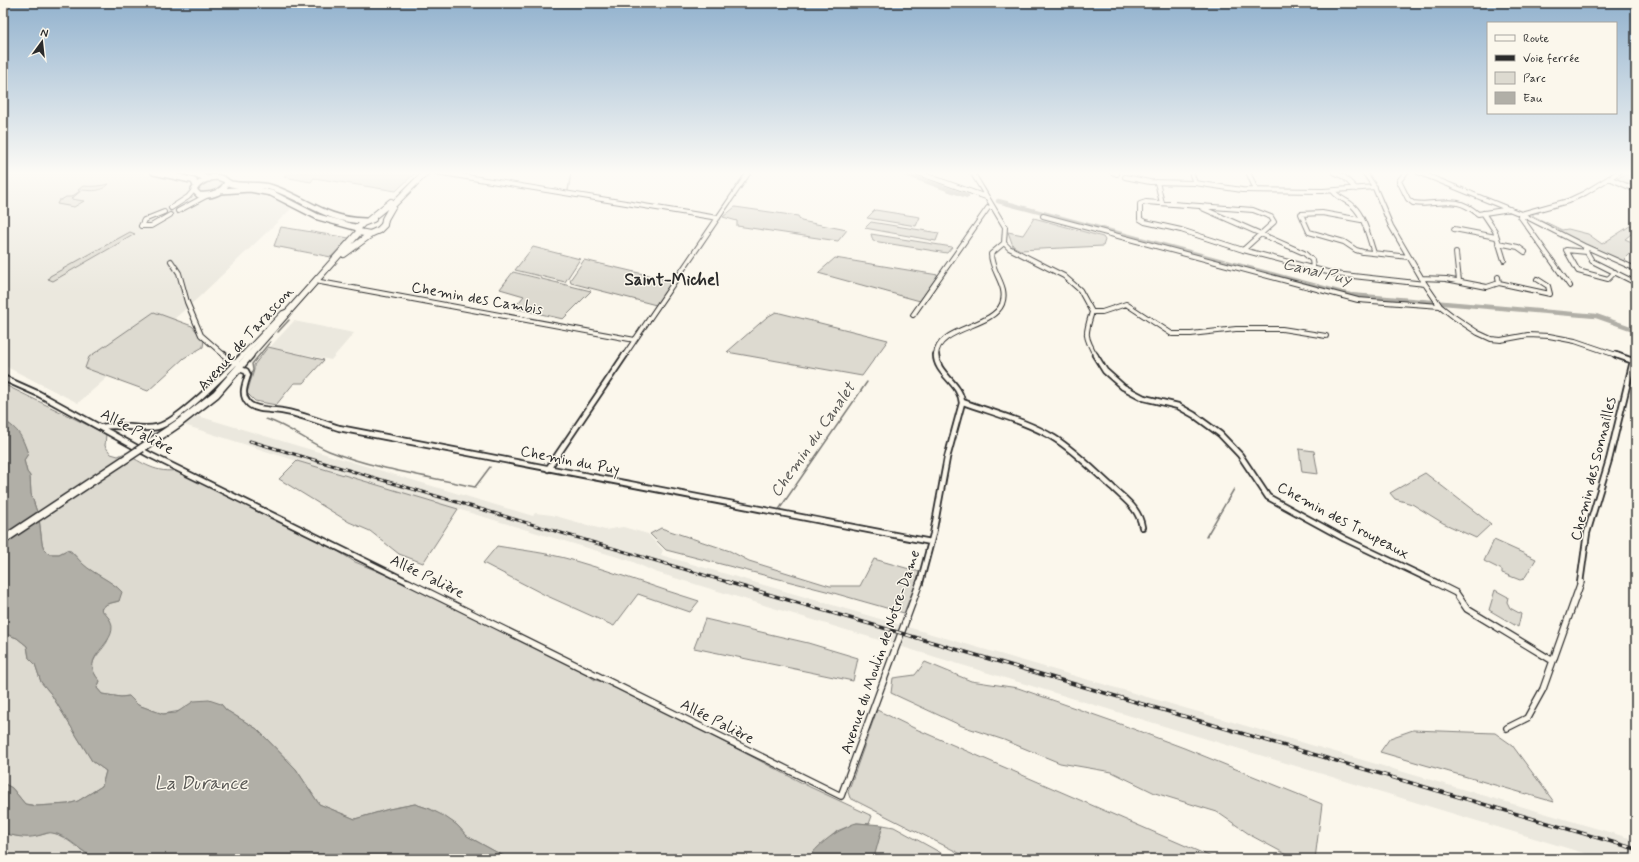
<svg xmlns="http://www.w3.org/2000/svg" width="1639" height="862" viewBox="0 0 1639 862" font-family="Mynerve,sans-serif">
<rect width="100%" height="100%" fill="#fbf7ec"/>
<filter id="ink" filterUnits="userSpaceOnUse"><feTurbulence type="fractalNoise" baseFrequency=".025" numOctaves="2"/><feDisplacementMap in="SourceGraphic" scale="8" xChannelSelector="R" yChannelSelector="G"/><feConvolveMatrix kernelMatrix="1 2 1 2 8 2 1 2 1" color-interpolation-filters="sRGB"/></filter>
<g filter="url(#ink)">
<path fill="#ebe8de" d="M3,172h133l53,11 5,15h13l17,-6h25l34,10 8,7 -93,89 -120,105 -75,-38z
M294,321l60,12 -23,27 -61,-13z
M198,416l335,100 2,-3 17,2 53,15 18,-3 25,7 15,16 -2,5 975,285v19h-33l-948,-287 -24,-11 -334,-100 -113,-36z"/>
<path fill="#dddad0" stroke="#84827e" d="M288,172h128l-20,19 -82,-13 -3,4 -27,-5z
M1627,172h9v11h-11l-8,-4z
M215,179l8,2 1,2 -1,4c-8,4 -20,11 -26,2l5,-6z
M109,184c-9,8 -15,7 -27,6l-11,9 13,2 -10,6 -17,-3 2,-4h2l5,-3h5l9,-6 -2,-1 5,-4c9,1 17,0 26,-2z
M735,207l63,9 3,5 46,9 -9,11 -101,-15v-5l-14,-4z
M875,210l45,7 -4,9 -49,-8z
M1533,212l6,1h-6v3l29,14 6,-1 20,5 14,10 34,-22v8l-11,9 11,5v4l-13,13 -36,-16 -57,-28 -2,-3z
M1034,218l69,19 2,3 -2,6 -83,4 -7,-4 -5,-14 15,3z
M871,222l68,11 -3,8 -71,-13z
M281,227l68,11 -18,19 -57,-11z
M130,232l5,2 -82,47 -5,-2 2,-3z
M871,234l81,13 -5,6 -74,-12z
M533,247l47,12 -15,23 -50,-12z
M835,258l103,17 -18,26 -102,-28z
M584,260l89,21 -17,24 -85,-22 -1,-3z
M513,272l78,19 -28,28 -49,-11 10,-12 -24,-7z
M154,312l38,14 12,14 -1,7 -19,11 -36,33 -63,-23 4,-11z
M776,312l112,28 -26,36 -135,-24 40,-35z
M268,347l56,13 -21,23h-9l-18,22 -21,-4 -8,-8 7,-23v-5z
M3,384l103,50 -1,12 6,8 7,2 7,-3c17,10 32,21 53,17l150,75 27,17 47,19 183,92 10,7 12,3 69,34 134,70 62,29 -3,8 -12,-1 -20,8 -30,28h-298l-42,-23 -10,-11 -27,-16 -15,-5 -26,5 -34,10 -36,-15 -23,-35 -39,-40 -31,-19 -5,-6 -58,10 -25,-9 -9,-9 -8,1 -19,-3 -5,-6 3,-7c-17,-18 -1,-25 7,-39 3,-5 2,-15 3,-22l-9,-11 6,-5 12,-3 -2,-14 -33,-21 -13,-15 -4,-1 -8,4h-10l-5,-5 -2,-6 -3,-25 -8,-24 -1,-18 -3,-4 -3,-12 4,-6c-5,-15 -11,-26 -25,-34z
M1299,449l15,2 4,23 -16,-2z
M297,461l161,48 -35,54 -24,-9 -29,-23 -21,-9 -70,-43z
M1425,473l66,51 -15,14 -33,-15 -31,-19 -17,-5 -5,-6z
M661,528l69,23 19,10 81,25h30l14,-27 46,13 -16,41 -74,-21 -164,-42 -16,-16z
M1494,540l42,19 -12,20 -4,1 -18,-7v-3l-18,-9z
M497,546c24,4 51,7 75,14 43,12 84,28 127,41l-9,11 -52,-18 -24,32 -69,-31 -62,-32z
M1495,590l13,7 -1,5 3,6 11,6 -3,13 -29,-17z
M705,619l103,24 50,15 -5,23 -159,-33z
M3,633l14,5 10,8 2,12 6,6 6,18 10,12 41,67 14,10 -4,15 -24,15 -10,3 -31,2 -12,-2 -13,-16 -9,-5z
M925,662l46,19 47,7 94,33 72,27 138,56 -7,55 -22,-1 -41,-22 -35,-24 -62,-19 -43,-21 -52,-9 -56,-23 -42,-14 -71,-33 2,-15 22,-3z
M877,710l39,19 300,130h-243l-8,-3 -115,-58 -2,-6z
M1413,730l82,3 17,12 42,57 -174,-50 10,-14z
M883,825l11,2 58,32h-73l-5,-5z
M51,832c18,5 29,21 47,27h-95v-26c16,5 32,5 48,-1z"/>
<path fill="#b1afa7" stroke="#7b7a75" d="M3,420c17,10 19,17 25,34l-4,6 3,12 3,4 1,18 8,24 3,25 2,6 5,5h10l8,-4c7,3 11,9 16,14 12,11 28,16 39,28l-3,9 -12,3 -6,5c3,4 8,8 10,13 8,23 -35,34 -11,59l-3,7 5,6 19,3 8,-1 9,9 25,9 13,-1 18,-12 15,-1 12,4 5,6 31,19 39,40 23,35 36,15 34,-10 26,-5 15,5 14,7 13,9 10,11 42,23h-411c-17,-5 -30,-25 -46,-26 -4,-1 -10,2 -15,3 -12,3 -22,0 -34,-3v-50l9,5 13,16 12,2 31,-2 10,-3 24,-15 4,-15 -14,-10 -41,-67 -10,-12 -6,-18 -6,-6 -2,-12 -10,-8 -14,-5z
M857,823l26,2 -8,29 4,5h-72c11,-13 23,-24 38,-31 5,-2 6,-4 12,-5z"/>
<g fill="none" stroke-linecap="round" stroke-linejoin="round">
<path stroke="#7b7a75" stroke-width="1.5" d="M555,190l20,3
M568,191l3,-19
M278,332l11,-12
M248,383l5,-13 -1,-6 18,-22
M246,392l6,12
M266,419c23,7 41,23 63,32 46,18 97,25 146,36l15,-20
M778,511l89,-129
M1206,537l28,-48"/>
<path stroke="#b1afa7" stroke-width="4.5" d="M900,172l67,24
M998,201l352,94 246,21 40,14"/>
<path stroke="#d1cec5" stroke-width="4" stroke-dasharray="4 2" stroke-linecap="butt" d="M170,215l8,-4"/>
<defs>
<path id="street-far2" d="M436,172l282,46
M916,172l70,25
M1112,172l5,2
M1191,172l4,11
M1334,172l10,5 12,12
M1364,172l10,14 17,40 34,58 15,22 14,11 24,16 13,6 10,1 27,-5 21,1 26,5 44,15
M1406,172l-7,9 9,18 5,4c28,4 40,-10 65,11l32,-5
M1418,172l103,42 63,32 52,23
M1249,174l7,16
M1125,177l25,5 45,1 47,7 81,1 52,-4
M1609,178l27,12
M1157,182l5,21
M1333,191c6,8 14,9 20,15 12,11 16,33 21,47
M1146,202l107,8 18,7 3,5 -31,28 -62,-20 -36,-8 -5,-3v-15z
M171,208l17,-11 6,-7
M1202,208l102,45 8,7 1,8
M178,211l28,-15
M164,212l-20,8 -3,6h10l19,-11
M1483,213l12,18 9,29
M1521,214l47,-13 17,-8 34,-21
M1521,214l-1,2 50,70
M1043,216l315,84 82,6
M1361,220l-39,-7 -21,1 8,18 35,10 12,8 7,2 46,5
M1454,229l42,8
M1004,243l5,5 55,28 16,14 12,22c-7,22 -8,24 4,44
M1498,243l20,4 7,5
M1585,249l7,12 44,22
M1243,250l92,24 90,10
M1587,252l-21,-2 12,21 30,8 7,-7
M1456,253l3,28
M171,261l8,12 8,29 14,33 24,21
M1421,278l25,1 41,8 12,-4 -1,-6
M315,281l320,59
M1499,283l51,11 -2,-8 -11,-7
M1092,312h10l24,-8 46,30h19l45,-5h46l44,7
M913,315l75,-107 4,-2
M242,356l41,-43 5,-2
M624,356l125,-184
M936,356c0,-29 56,-28 66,-52 7,-18 -11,-32 -11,-50l13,-11 1,-16 -33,-55"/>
<path id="street-far1" d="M224,355l5,5 8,3
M1095,355l10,16 18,16 21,11 34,8 16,9 26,19 20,21 28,42 77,42 92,44
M1616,355l20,7
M239,369l7,2 2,4c-3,10 -8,20 1,29 8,7 24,5 33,7 19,3 38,11 57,17l592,114
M3,378l36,16 111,61 260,128
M963,402c30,11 63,19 91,36 21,13 39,32 58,49 13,13 27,21 30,40
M102,427c18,-4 37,4 55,0 21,-5 70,-55 86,-72
M548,469l77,-114
M920,583l13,-49 14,-76 15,-55c-1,-20 -26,-29 -26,-48
M1580,583l7,-50 22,-73 24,-99"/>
<path id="street" d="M408,582l433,214 79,-214
M1434,582l22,11 11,16 86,52
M1507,728l20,-10 16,-29 38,-107"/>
<path id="secondary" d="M154,172l37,8 3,1 2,5
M188,172l21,7
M227,183c-6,11 -17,13 -28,12l-5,-5c5,-9 19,-16 29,-11 3,1 4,4 8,5 14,3 29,-1 42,4 35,12 51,32 92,33
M221,191l29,-2 21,4 47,24 40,11"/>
<path id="primary-far1" d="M369,220l22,-18
M359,232l11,2 9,-4 5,-5 1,-6 8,-14 33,-33
M359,232l-1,-4 5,-5 10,-4
M344,254l27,-20
M249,356l110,-124"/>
<path id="primary" d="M142,448l37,-25 37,-29 34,-39"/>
</defs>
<use href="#street-far2" stroke="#2b2b2b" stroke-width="6"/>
<use href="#street-far1" stroke="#2b2b2b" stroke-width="8"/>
<use href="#street" stroke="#2b2b2b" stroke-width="8"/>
<use href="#secondary" stroke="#2b2b2b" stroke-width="8"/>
<use href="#primary-far1" stroke="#2b2b2b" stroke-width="8"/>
<use href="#primary" stroke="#2b2b2b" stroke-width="10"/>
<use href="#street-far2" stroke="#fbf7ec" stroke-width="4"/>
<use href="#street-far1" stroke="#fbf7ec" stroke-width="4.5"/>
<use href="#street" stroke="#fbf7ec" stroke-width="5.5"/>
<use href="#secondary" stroke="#fbf7ec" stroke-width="5"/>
<use href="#primary-far1" stroke="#fbf7ec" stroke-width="6"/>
<use href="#primary" stroke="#fbf7ec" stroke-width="7"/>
<defs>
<path id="rail-far1" d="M250,441l481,142"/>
<path id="rail" d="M727,582l909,267"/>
</defs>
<use href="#rail-far1" stroke="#2b2b2b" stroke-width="3"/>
<use href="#rail" stroke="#2b2b2b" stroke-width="3.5"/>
<use href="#rail-far1" stroke="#fbf7ec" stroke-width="1.5" stroke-dasharray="4" stroke-linecap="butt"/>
<use href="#rail" stroke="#fbf7ec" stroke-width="2" stroke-dasharray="5.5" stroke-linecap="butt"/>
<defs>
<path id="primary-bridge" d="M3,540l139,-92"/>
</defs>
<use href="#primary-bridge" stroke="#2b2b2b" stroke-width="10" stroke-linecap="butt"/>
<use href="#primary-bridge" stroke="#fbf7ec" stroke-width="7"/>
</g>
</g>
<linearGradient id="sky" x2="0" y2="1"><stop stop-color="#92b2ce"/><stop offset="0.59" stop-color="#fdfbf6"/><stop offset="1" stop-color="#fdfbf6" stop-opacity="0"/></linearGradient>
<rect width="1639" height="293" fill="url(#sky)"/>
<g text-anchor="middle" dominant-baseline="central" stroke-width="3" stroke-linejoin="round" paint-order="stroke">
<g font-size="15" fill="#2b2b2b" stroke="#fbf7ec">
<text transform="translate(477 299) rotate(10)">Chemin des Cambis</text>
<text transform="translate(246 339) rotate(-48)">Avenue de Tarascon</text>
<text transform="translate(137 432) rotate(28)">Allée Palière</text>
<text transform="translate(570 461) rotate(11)">Chemin du Puy</text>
<text transform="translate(1594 469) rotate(-76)">Chemin des Sonnailles</text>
<text transform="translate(1343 521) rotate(28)">Chemin des Troupeaux</text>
<text transform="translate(427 577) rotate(26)">Allée Palière</text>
<text transform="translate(881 652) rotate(-71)">Avenue du Moulin de Notre-Dame</text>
<text transform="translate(717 722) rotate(27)">Allée Palière</text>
</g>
<g font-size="16" font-style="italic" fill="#5a5956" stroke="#fbf7ec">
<text transform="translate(1317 272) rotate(14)">Canal Puy</text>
<text transform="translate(813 440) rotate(-55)">Chemin du Canalet</text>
</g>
<g font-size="17" font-weight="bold" fill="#2b2b2b" stroke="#fbf7ec">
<text x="672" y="280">Saint-Michel</text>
</g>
<g font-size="19" font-style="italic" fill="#5a5956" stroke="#fbf7ec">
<text x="201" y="783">La Durance</text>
</g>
</g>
<rect width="1639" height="862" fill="none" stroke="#fbf7ec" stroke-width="16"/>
<rect x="8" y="8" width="1623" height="846" fill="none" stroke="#2b2b2b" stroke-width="1.5" filter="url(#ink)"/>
<rect x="1487" y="22" width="130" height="92" fill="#fbf7ec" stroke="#a8a59f"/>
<rect x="1495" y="35" width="20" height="6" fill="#fbf7ec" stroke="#a8a59f"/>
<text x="1523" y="42" font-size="12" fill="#2b2b2b">Route</text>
<rect x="1495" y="55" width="20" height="6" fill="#2b2b2b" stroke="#a8a59f"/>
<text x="1523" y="62" font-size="12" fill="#2b2b2b">Voie ferrée</text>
<rect x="1495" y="72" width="20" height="12" fill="#dddad0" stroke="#a8a59f"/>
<text x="1523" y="82" font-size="12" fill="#2b2b2b">Parc</text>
<rect x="1495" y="92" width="20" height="12" fill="#b1afa7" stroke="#a8a59f"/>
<text x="1523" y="102" font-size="12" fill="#2b2b2b">Eau</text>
<g transform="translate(42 42) rotate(15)" stroke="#fbf7ec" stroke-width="3" paint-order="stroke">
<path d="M0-3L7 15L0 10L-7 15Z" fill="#2b2b2b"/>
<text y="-6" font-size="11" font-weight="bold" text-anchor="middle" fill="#2b2b2b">N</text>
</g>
</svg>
